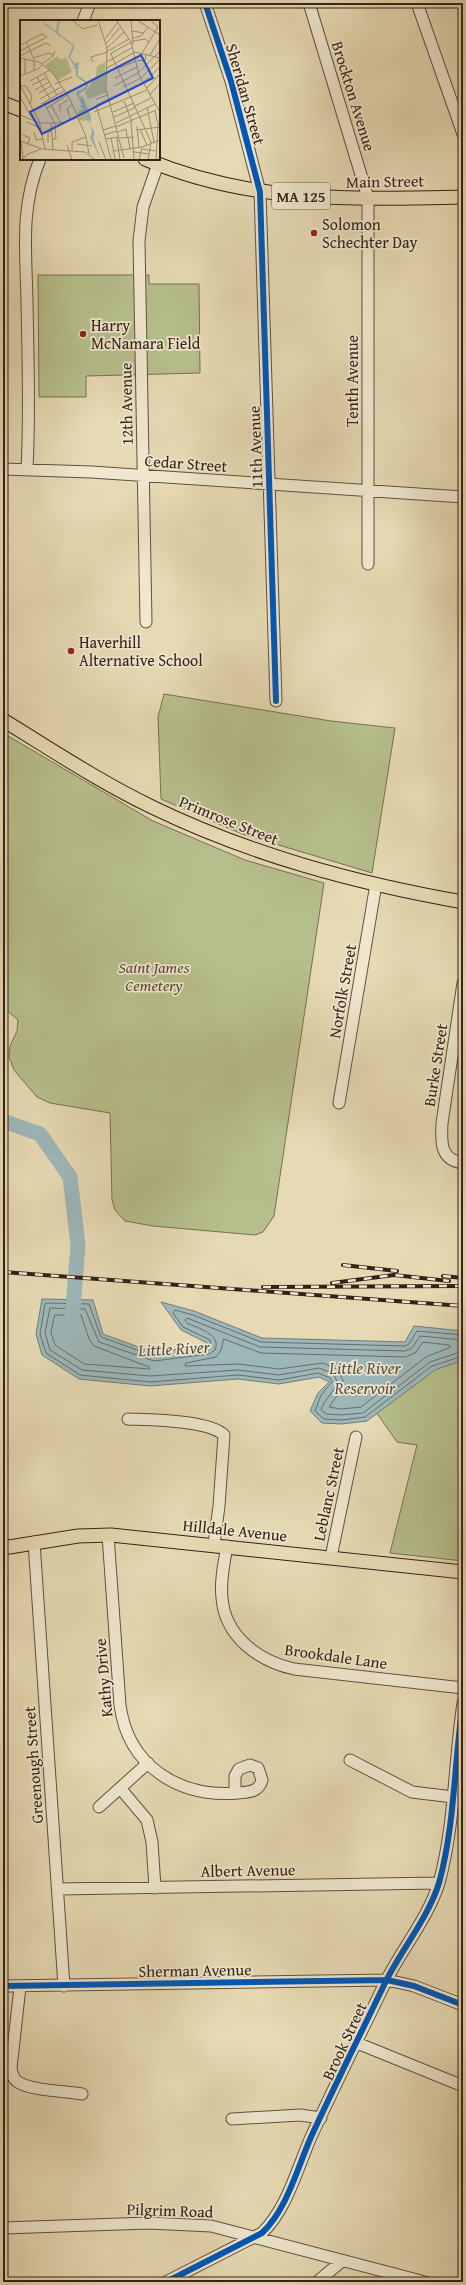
<svg xmlns="http://www.w3.org/2000/svg" width="466" height="2285" viewBox="0 0 466 2285" font-family="'Gentium Book Plus',serif">
<rect width="100%" height="100%" fill="#e6dab4"/>
<filter id="stains"><feTurbulence type="fractalNoise" baseFrequency=".005" numOctaves="4"/><feColorMatrix values="0 0 0 0 .2 0 0 0 0 .09 0 0 0 0 .02 0 0 0 .5 -.17"/></filter>
<radialGradient id="worn" r=".72"><stop offset=".6" stop-color="#630" stop-opacity="0"/><stop offset="1" stop-color="#630" stop-opacity=".3"/></radialGradient>
<path fill="#b6bf8c" stroke="#767052" d="M38,275h111v9h50l1,89 -114,3v21h-47z
M164,694l167,27 64,7 -23,145 -130,-39 -81,-35 -3,-82z
M3,733l150,88 92,39 79,23 -50,333 -11,16 -8,3 -102,-9 -28,-5 -10,-11 -3,-10 -2,-87 -60,-10 -13,-6 -23,-27 -5,-13 1,-11 7,-15 1,-11 -15,-13z
M463,1355v206l-73,-8 27,-108 -20,-3 -23,-33 22,-22z"/>
<path fill="#9db7b9" stroke="#747b79" d="M42,1299l51,1 10,34 52,19 54,-9 -28,-14 -20,-28 33,9 68,27 143,4 9,-16 49,5v29l-28,10 -68,51 -25,3 -20,-1 -12,-12 8,-18 11,-11 -10,-5 -40,7 -41,-5 -88,7 -71,-7 -37,-24 -6,-21z"/>
<g fill="none" stroke-linecap="round" stroke-linejoin="round">
<path stroke="#6a6c68" stroke-width="1" d="M55,1315h26l8,24 5,7 55,21 1,2 -66,-5 -29,-19 -4,-12z
M463,1335l-46,-4 -8,13 -4,2 -144,-4 -68,-27 -18,-5 -2,3 10,14 27,13 1,6 -3,3 -54,7 -53,-19 -12,-33 -42,-1 -2,1 -5,30 6,19 34,22 70,7 88,-7 41,5 39,-7 12,5 2,4 -11,13 -6,16 9,8 17,1 24,-3 67,-51 31,-10
M224,1339l37,14 144,4 10,-4 8,-11 26,3 2,2 -25,10 -65,50 -20,2 -12,-2 12,-17 2,-10 -6,-11 -14,-6 -44,6 -41,-5 -53,2 1,-3 30,-6 5,-7z
M463,1340l-43,-4 -8,12 -7,3 -145,-4 -73,-29 -2,2 2,3c10,5 35,11 28,27l-6,4 -55,7 -55,-19 -14,-33 -35,-1 -5,25 5,17 32,20 68,6 88,-6 41,5 40,-7 15,6 3,8c-2,10 -13,17 -16,28l5,4 15,1 22,-2 67,-51 33,-11"/>
<path stroke="#9db7b9" stroke-width="15" d="M3,1121l37,13 30,43 8,68 -6,75"/>
<defs>
<path id="minor" d="M205,3l26,78 29,111 16,509
M309,3l59,195v366
M417,3l46,131
M83,21l7,-18
M3,469l88,3 372,25
M27,469c3,-56 1,-111 0,-167 -1,-51 -7,-94 13,-143
M146,622l-7,-381 4,-34 15,-43
M463,983l-21,140c-1,19 -2,37 21,40
M339,1103l37,-219
M128,1419c23,1 80,1 96,16l-5,71 -5,38
M108,1535l12,170c8,61 59,93 118,88 11,-1 21,-1 24,-13l-4,-12 -8,-3 -11,4 -4,7v17
M34,1542l30,444
M227,1546c-3,17 -7,35 -5,52 3,39 37,63 72,71l169,19
M331,1557l25,-120
M350,1760l62,32 41,5
M120,1788l27,32 5,22 3,46
M99,1807l49,-44
M58,1889l380,-6
M3,1986l384,-6 27,6 49,19
M20,1987l-9,81c1,6 2,11 7,14 14,9 47,9 64,12
M357,2043l106,43
M232,2119l68,-4 21,3
M3,2228l146,-5 62,3 214,56
M166,2282l96,-49c25,-24 35,-64 49,-96 24,-52 50,-104 75,-156 16,-32 42,-63 53,-98 16,-58 15,-121 24,-180
M317,2282l25,-21"/>
<path id="major" d="M3,103l18,7
M145,159c107,45 205,40 318,38
M3,720c49,30 97,62 149,87 99,48 203,76 311,95
M3,1548l75,-12 33,-1 352,37"/>
</defs>
<use href="#minor" stroke="#624f3f" stroke-width="13"/>
<use href="#major" stroke="#362118" stroke-width="15"/>
<use href="#minor" stroke="#efe7ce" stroke-width="11"/>
<use href="#major" stroke="#e6dab4" stroke-width="13"/>
<defs>
<path id="rail" d="M343,1265l54,6
M3,1272l460,34
M443,1276l20,2
M332,1283l62,-8 55,6
M263,1287l200,-1"/>
</defs>
<use href="#rail" stroke="#362118" stroke-width="4"/>
<use href="#rail" stroke="#efe7ce" stroke-width="2.5" stroke-dasharray="8" stroke-linecap="butt"/>
<defs>
<path id="cycleway" d="M205,3l26,78 29,111 16,509
M3,1986l384,-6 27,6 49,19
M166,2282l96,-49c25,-24 35,-64 49,-96 24,-52 50,-104 75,-156 16,-32 42,-63 53,-98 16,-58 15,-121 24,-180"/>
</defs>
<use href="#cycleway" stroke="#efe7ce" stroke-width="8"/>
<use href="#cycleway" stroke="#0057b8" stroke-width="6"/>
</g>
<g fill="#8f2418" stroke="#efe7ce" stroke-width="1.5">
<circle cx="314" cy="233" r="4"/>
<circle cx="83" cy="334" r="4"/>
<circle cx="71" cy="651" r="4"/>
</g>
<g text-anchor="middle" dominant-baseline="central" stroke-width="3.5" stroke-linejoin="round" paint-order="stroke">
<rect fill="#efe7ce" stroke="#6e5c4f" stroke-width="1" x="272" y="183" width="58" height="26" rx="3"/>
<g font-size="15" font-weight="bold" fill="#362118">
<text x="301" y="196">MA 125</text>
</g>
<g font-size="16" fill="#362118" stroke="#efe7ce">
<text transform="translate(246 94) rotate(74)">Sheridan Street</text>
<text transform="translate(354 96) rotate(73)">Brockton Avenue</text>
<text transform="translate(385 181) rotate(-1)">Main Street</text>
<text transform="translate(352 381) rotate(-90)">Tenth Avenue</text>
<text transform="translate(126 404) rotate(-91)">12th Avenue</text>
<text transform="translate(255 447) rotate(-92)">11th Avenue</text>
<text transform="translate(186 463) rotate(4)">Cedar Street</text>
<text transform="translate(229 820) rotate(22)">Primrose Street</text>
<text transform="translate(342 991) rotate(-80)">Norfolk Street</text>
<text transform="translate(435 1065) rotate(-81)">Burke Street</text>
<text transform="translate(328 1494) rotate(-78)">Leblanc Street</text>
<text transform="translate(235 1530) rotate(6)">Hilldale Avenue</text>
<text transform="translate(336 1656) rotate(8)">Brookdale Lane</text>
<text transform="translate(103 1678) rotate(-95)">Kathy Drive</text>
<text transform="translate(33 1765) rotate(-94)">Greenough Street</text>
<text transform="translate(248 1870) rotate(-1)">Albert Avenue</text>
<text transform="translate(195 1970) rotate(-1)">Sherman Avenue</text>
<text transform="translate(344 2041) rotate(-65)">Brook Street</text>
<text transform="translate(170 2210) rotate(2)">Pilgrim Road</text>
</g>
<g font-size="16" fill="#362118" stroke="#efe7ce" text-anchor="start">
<text x="322" y="224">Solomon<tspan x="322" dy="18">Schechter Day</tspan></text>
<text x="91" y="325">Harry<tspan x="91" dy="18">McNamara Field</tspan></text>
<text x="79" y="642">Haverhill<tspan x="79" dy="18">Alternative School</tspan></text>
</g>
<g font-size="16" font-style="italic" fill="#564835" stroke="#efe7ce">
<text x="154" y="967">Saint James<tspan x="154" dy="18">Cemetery</tspan></text>
</g>
<g font-size="17" font-style="italic" fill="#554e48" stroke="#efe7ce">
<text transform="translate(174 1348) rotate(-3)">Little River</text>
<text x="365" y="1367">Little River<tspan x="365" dy="20">Reservoir</tspan></text>
</g>
</g>
<g transform="translate(20 20)">
<rect width="140" height="140" fill="#e6dab4"/>
<path d="M38,36l2,4 6,-3 6,15 -14,8 -13,-15zM85,42l1,31 -18,6 -3,-7 11,-16 1,-10zM57 95a6 6 0 1 1 12 0a6 6 0 1 1-12 0Z" fill="#b6bf8c"/>
<path d="M23,3h2l29,22v3l-4,9 5,8 1,-2 3,-1 -1,8 -5,-2 2,-2 -7,-9 5,-11zM59,69v7l2,2 1,-3 9,22 -1,8 5,8 -2,5 8,22 -11,-22 2,-6 -3,-11 -4,-1 4,-3 -9,-11 2,-1 -6,-12z" fill="#9db7b9"/>
<path fill="none" stroke="#9db7b9" stroke-width="2" d="M39,0l-2,12 3,4M52,41l5,7v8l10,7 -1,5 -8,5"/>
<path fill="none" stroke="#a09076" stroke-width="1" d="M52,0l11,9 14,-4M78,0l9,28 -1,41 18,69M96,0l15,22 8,33 21,37M111,0l2,25M117,0l23,15M112,11l12,2M113,18l8,-2 7,-9M85,19l13,-17M113,21l12,-2 4,3M6,22l8,17v11M86,24l15,-18M0,25l22,-11 5,3 -27,14M87,28l17,-16M88,31l21,-12M122,33l16,-26 -8,-7M90,34l21,-12M91,34l40,88 -3,18M130,35l10,-16M0,36l26,-13 5,3M0,38l19,4 13,10 18,27 16,38 3,17M13,38l16,-5 5,2M117,41l8,-1 1,-5M73,42l-2,-5 17,-5M87,42l26,-15M22,44l11,-8 2,-5M87,48l28,-16 25,6M99,48l17,-7M24,53l13,22M5,54v-15M0,56l18,-7 5,-5M17,57l13,22M95,58l22,-11M10,61l20,-11M35,64l17,-7M0,65l19,36 6,28M12,65l14,-7M0,66h6l6,10 -2,8M94,66l24,-13 22,-22M103,67l18,-9 19,-19M127,68l13,-14M15,70l14,-8M19,73l12,-7M129,75l11,-11M0,77l12,21M20,79l21,-12M76,79l12,-4M104,81l8,21M24,83l11,21 1,15h-4M21,84l23,-13M31,85l10,18M115,86l16,-8M127,87l7,35M27,88l20,-13M40,91v-6l9,-6M135,91l3,13 -2,36M74,92l53,-22M93,92l21,-9M0,95l20,8h21l16,-5M94,97l22,-10M51,100l-4,-11 5,-4M7,102l13,6M81,102l-5,-17 47,-22 17,-16M81,102l10,37M111,102l3,37M31,103l2,27M96,103l39,-19M117,106l2,21M96,107l40,-17M120,109l7,16M83,110l13,-4M116,110l24,-3M14,112l2,8 7,-1M98,112l8,-3 1,8M3,115l7,3 -2,6M84,115l13,-4M108,117l2,12M91,118l4,21M97,118l3,22M100,118l14,-1M85,119l14,-2M0,121l22,8 43,3 10,8M1,121l2,17M79,122l7,18M28,123v-11l4,-1M57,124l15,2M47,125l5,15M122,129l15,2M52,130v-8l14,-5M94,131l28,-4M114,132l15,2M1,140l7,-6 13,-5M88,140h34M119,140l3,-13 18,-7"/>
<path fill="#1d4ed8" fill-opacity="0.15" stroke="#1d4ed8" stroke-width="2" d="M121,35l12,23 -111,56 -12,-22z"/>
<rect width="140" height="140" fill="none" stroke="#362118" stroke-width="2"/>
</g>
<rect width="466" height="2285" fill="none" stroke="#e6dab4" stroke-width="16"/>
<rect x="4" y="4" width="458" height="2277" fill="none" stroke="#362118" stroke-width="2"/>
<rect x="8" y="8" width="450" height="2269" fill="none" stroke="#362118"/>
<rect width="100%" height="100%" filter="url(#stains)"/>
<rect width="100%" height="100%" fill="url(#worn)"/>
</svg>
